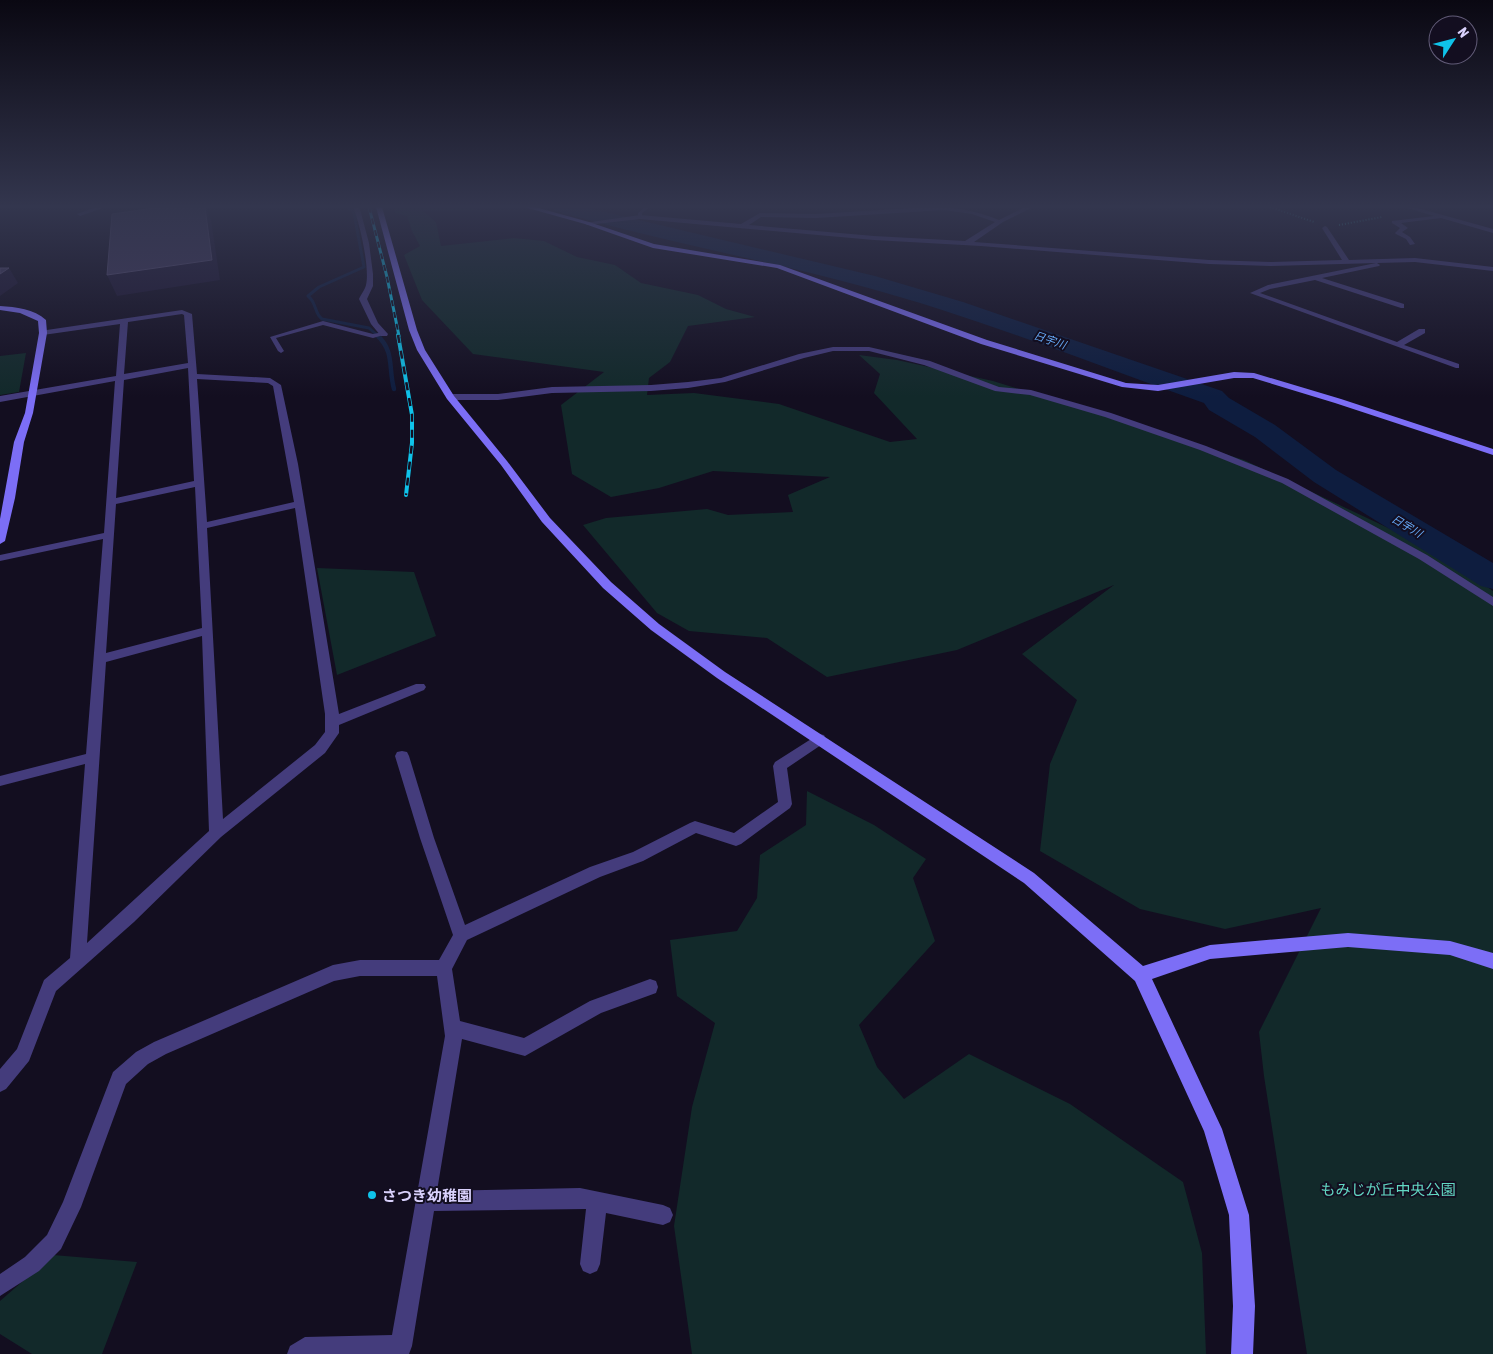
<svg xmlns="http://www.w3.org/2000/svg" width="1493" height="1354" viewBox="0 0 1493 1354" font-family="'Asap Condensed','Noto Sans JP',sans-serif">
<rect width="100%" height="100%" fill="#130e20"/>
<path fill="#12292a" d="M394,207h80l1,3 -52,1 13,11 5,24 73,-8 30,3 33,16 38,8 26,18 57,12 28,14 29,8 -67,9 -18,36 -21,16 -2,17 47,-2 85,11 111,38 27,-3 -43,-46 6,-19 -21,-19 38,5 96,21 251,79 191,90 58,41v763h-186l-43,-278 -5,-44 62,-124 -96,21 -85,-20 -100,-58 10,-87 27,-64 -55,-46 92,-69 -157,65 -130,27 -60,-39 -78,-7 -32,-18 -74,-88 23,-7 101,-9 21,6 65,-3 -5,-17 42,-18 -117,-6 -54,17 -48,9 -39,-23 -11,-69 43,-33 -131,-18 -51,-54 -18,-45 16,-9 -8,-15 -5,-15 -12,-3z
M26,353l-7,39 -19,3v-39z
M317,568l97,4 22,64 -99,39z
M807,791l67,34 52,34 -13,19 22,63 -76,84 18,42 27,32 65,-45 101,50 113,78 19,71 4,101h-514l-18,-128 18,-119 23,-84 -38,-27 -7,-56 67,-9 20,-33 3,-43 46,-30z
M53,1255l84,7 -35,92h-70l-32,-20v-33z"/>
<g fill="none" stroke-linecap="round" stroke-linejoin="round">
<path stroke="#0e1d3f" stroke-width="3" d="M348,207l6,6 10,54 -45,20 -11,9c9,7 6,17 14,23l47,9 9,8"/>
<path stroke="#0e1d3f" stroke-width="4.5" d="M377,335c18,17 11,32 17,54"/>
<path fill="#0e1d3f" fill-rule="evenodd" d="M554,207h30l291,69 88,26 259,89 7,7 46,27 61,45 157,93v26l-12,-3 -167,-104 -59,-45 -46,-27 -5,-7c-114,-40 -227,-86 -343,-117 -101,-27 -204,-46 -305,-75z"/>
<path stroke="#36a9ab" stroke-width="2" stroke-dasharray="1 2" stroke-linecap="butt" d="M1270,207l44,15
M1339,225l43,-8"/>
<path fill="#443c7c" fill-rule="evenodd" d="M645,207h5l-8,6v5h-4v-5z
M323,321l50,13 11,-2 3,2 -14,4 -50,-13 -47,13 8,13 -3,2 -3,-2 -8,-14z"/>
<path fill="#443c7c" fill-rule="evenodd" d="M96,207h10l-26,9 -3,-2z
M353,207h6l2,6 8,30 4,31v12l-6,13 11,24 10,11 -1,2h-6l-10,-12 -12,-25c2,-5 6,-9 7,-14 4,-16 -6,-62 -13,-78z
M928,207c27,0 46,3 71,13l26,-13h8l-30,15 -29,20 235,18 62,2 71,-2 -20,-32 3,-2 2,1 22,33 66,-2 78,9v4l-78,-9 -38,1 3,2 -1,1 -57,12 82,26v4h-3l-86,-28 -45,9 -10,4 137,49 22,-13h6v4l-21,12 55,19v4h-3l-206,-75 18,-8 108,-22 -105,3 -62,-2 -228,-18 -107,-6 -234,-21 -53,6 -3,-2 56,-8 101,9 19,-11 56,1zM944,210l28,4 23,8 -30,19 -91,-5 -125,-11 12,-8 55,1z
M1404,207h10l79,22v4l-52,-15 -40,5 7,5 -6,4 8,5 5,7 -5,1 -4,-6 -10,-5 -1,-1 5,-5 -8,-5v-2l42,-5z
M182,310l10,4 5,60 73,4 11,7 17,79 41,250 77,-30h8l2,3 -2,3 -85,35v8l-14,20 -104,84 -87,85 -78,69 -27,70 -23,28 -6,3v-23l17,-20 27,-69 26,-22 15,-194 -85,22v-10l86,-22 17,-215 -103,22v-6l104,-22 11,-152 -115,21v-6l116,-20 4,-52 -77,11 -4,-2 1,-2zM182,314l2,1 4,48 -64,11 4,-52zM188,368l6,113 -78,17 8,-118zM197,379l71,4 5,3 21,116 -87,20zM195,487l7,141 -96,25 10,-149zM295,508l30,206v18l-10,13 -92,74 -16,-291zM202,636l7,195 -122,112 19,-281z
M833,347h36l61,14 69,26 32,3 80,23 95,33 82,33 139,76 66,42v9l-74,-47 -137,-76 -82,-33 -95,-33 -75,-22 -35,-4 -71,-26 -55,-14h-36l-29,7 -79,24 -37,6 -37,3 -99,2 -54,7h-48l-4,-3 4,-3h48l54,-7 99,-2 37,-3 33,-4 78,-24z
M819,734l5,1 2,4 -2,4 -37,25 5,36 -2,4 -49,36 -5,2 -40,-13 -53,28 -43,16 -133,63 -15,29 8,52 64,17 66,-37 60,-22 6,2 2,6 -2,6 -55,20 -76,43 -63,-17 -25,152 143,-3 83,17 7,3 3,7 -3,7 -7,3 -57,-12 -6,51 -3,7 -7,3 -7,-3 -3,-7 6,-55 -152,2 -22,135 -3,8h-122l3,-8 15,-9 87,-2 53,-299 -8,-60h-77l-26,5 -168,73 -18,10 -22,20 -45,123 -20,42 -22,22 -39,25v-22l25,-17 22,-22 16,-33 50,-130 23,-20 18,-10 179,-77 27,-5h79l14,-25 -33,-97 -25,-82 2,-4 5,-1 5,1 2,4 25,82 31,87 125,-58 43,-15 57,-29 5,-2 39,12 44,-31 -5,-36 2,-4z"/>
<path fill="#7c6ef6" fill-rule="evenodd" d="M376,207h6l35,123 8,20 29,46 53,65 43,57 61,64 48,42 66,48 309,201 109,93 67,-21 138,-12 102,8 43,12v16l-43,-14 -102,-8 -138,12 -58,20 70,150 27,86 6,91 -2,48h-22l2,-48 -4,-91 -25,-84 -69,-150 -111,-98 -307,-205 -66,-48 -48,-42 -61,-66 -41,-57 -54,-66 -30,-49 -8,-20z
M524,207h11l54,15 65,22 126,21 207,75 139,43 32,2 76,-13 20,1 87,26 152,50v6l-158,-52 -82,-25h-19l-76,13 -36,-4 -141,-43 -204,-76 -124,-20 -68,-24z
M0,306c16,1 34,3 46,14l1,13 -14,80 -9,29 -9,56 -10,43 -5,3v-25l14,-77 11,-29 14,-80 -1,-12 -18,-8 -20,-3z"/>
<defs>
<path id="rail-far1" d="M369,207l18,70 12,59"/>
<path id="rail" d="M398,335l14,80v28l-6,52"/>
</defs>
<use href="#rail-far1" stroke="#0fc3ea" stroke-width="3"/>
<use href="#rail" stroke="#0fc3ea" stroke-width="4"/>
<use href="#rail-far1" stroke="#130e20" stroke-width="2" stroke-dasharray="6" stroke-linecap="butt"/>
<use href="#rail" stroke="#130e20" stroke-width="2.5" stroke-dasharray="8" stroke-linecap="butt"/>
</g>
<path fill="#1e1633" d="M205,207h1l5,13 9,60 -103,16 -10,-21z
M9,268l9,15 -18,13v-22z"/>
<path fill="#443b60" stroke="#5c5278" d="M162,207h43l7,53 -105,15 5,-61z
M0,268h9l-9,6z"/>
<linearGradient id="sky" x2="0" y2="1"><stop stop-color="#0a0812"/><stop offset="0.52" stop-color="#33364e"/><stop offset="1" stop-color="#33364e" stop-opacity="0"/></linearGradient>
<rect width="1493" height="397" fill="url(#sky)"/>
<circle fill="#0fc3ea" stroke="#130e20" stroke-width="2" cx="372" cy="1195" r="5"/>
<g text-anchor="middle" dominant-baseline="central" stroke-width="4" stroke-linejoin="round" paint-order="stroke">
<g font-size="11" font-style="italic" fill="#65a8f5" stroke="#130e20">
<text transform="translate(1050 340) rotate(19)">日宇川</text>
<text transform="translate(1407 526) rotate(31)">日宇川</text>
</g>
<g font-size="15" fill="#62d7c3" stroke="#130e20">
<text x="1388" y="1189">もみじが丘中央公園</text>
</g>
<g font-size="15" font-weight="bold" fill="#d9d1fc" stroke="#130e20" text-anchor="start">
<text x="382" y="1195">さつき幼稚園</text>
</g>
</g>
<g transform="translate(1453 40) rotate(54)"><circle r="24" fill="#130e20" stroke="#625c78"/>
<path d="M0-4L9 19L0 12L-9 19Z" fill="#0fc3ea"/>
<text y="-8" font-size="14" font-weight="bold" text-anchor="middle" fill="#d9d1fc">N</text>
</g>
</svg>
